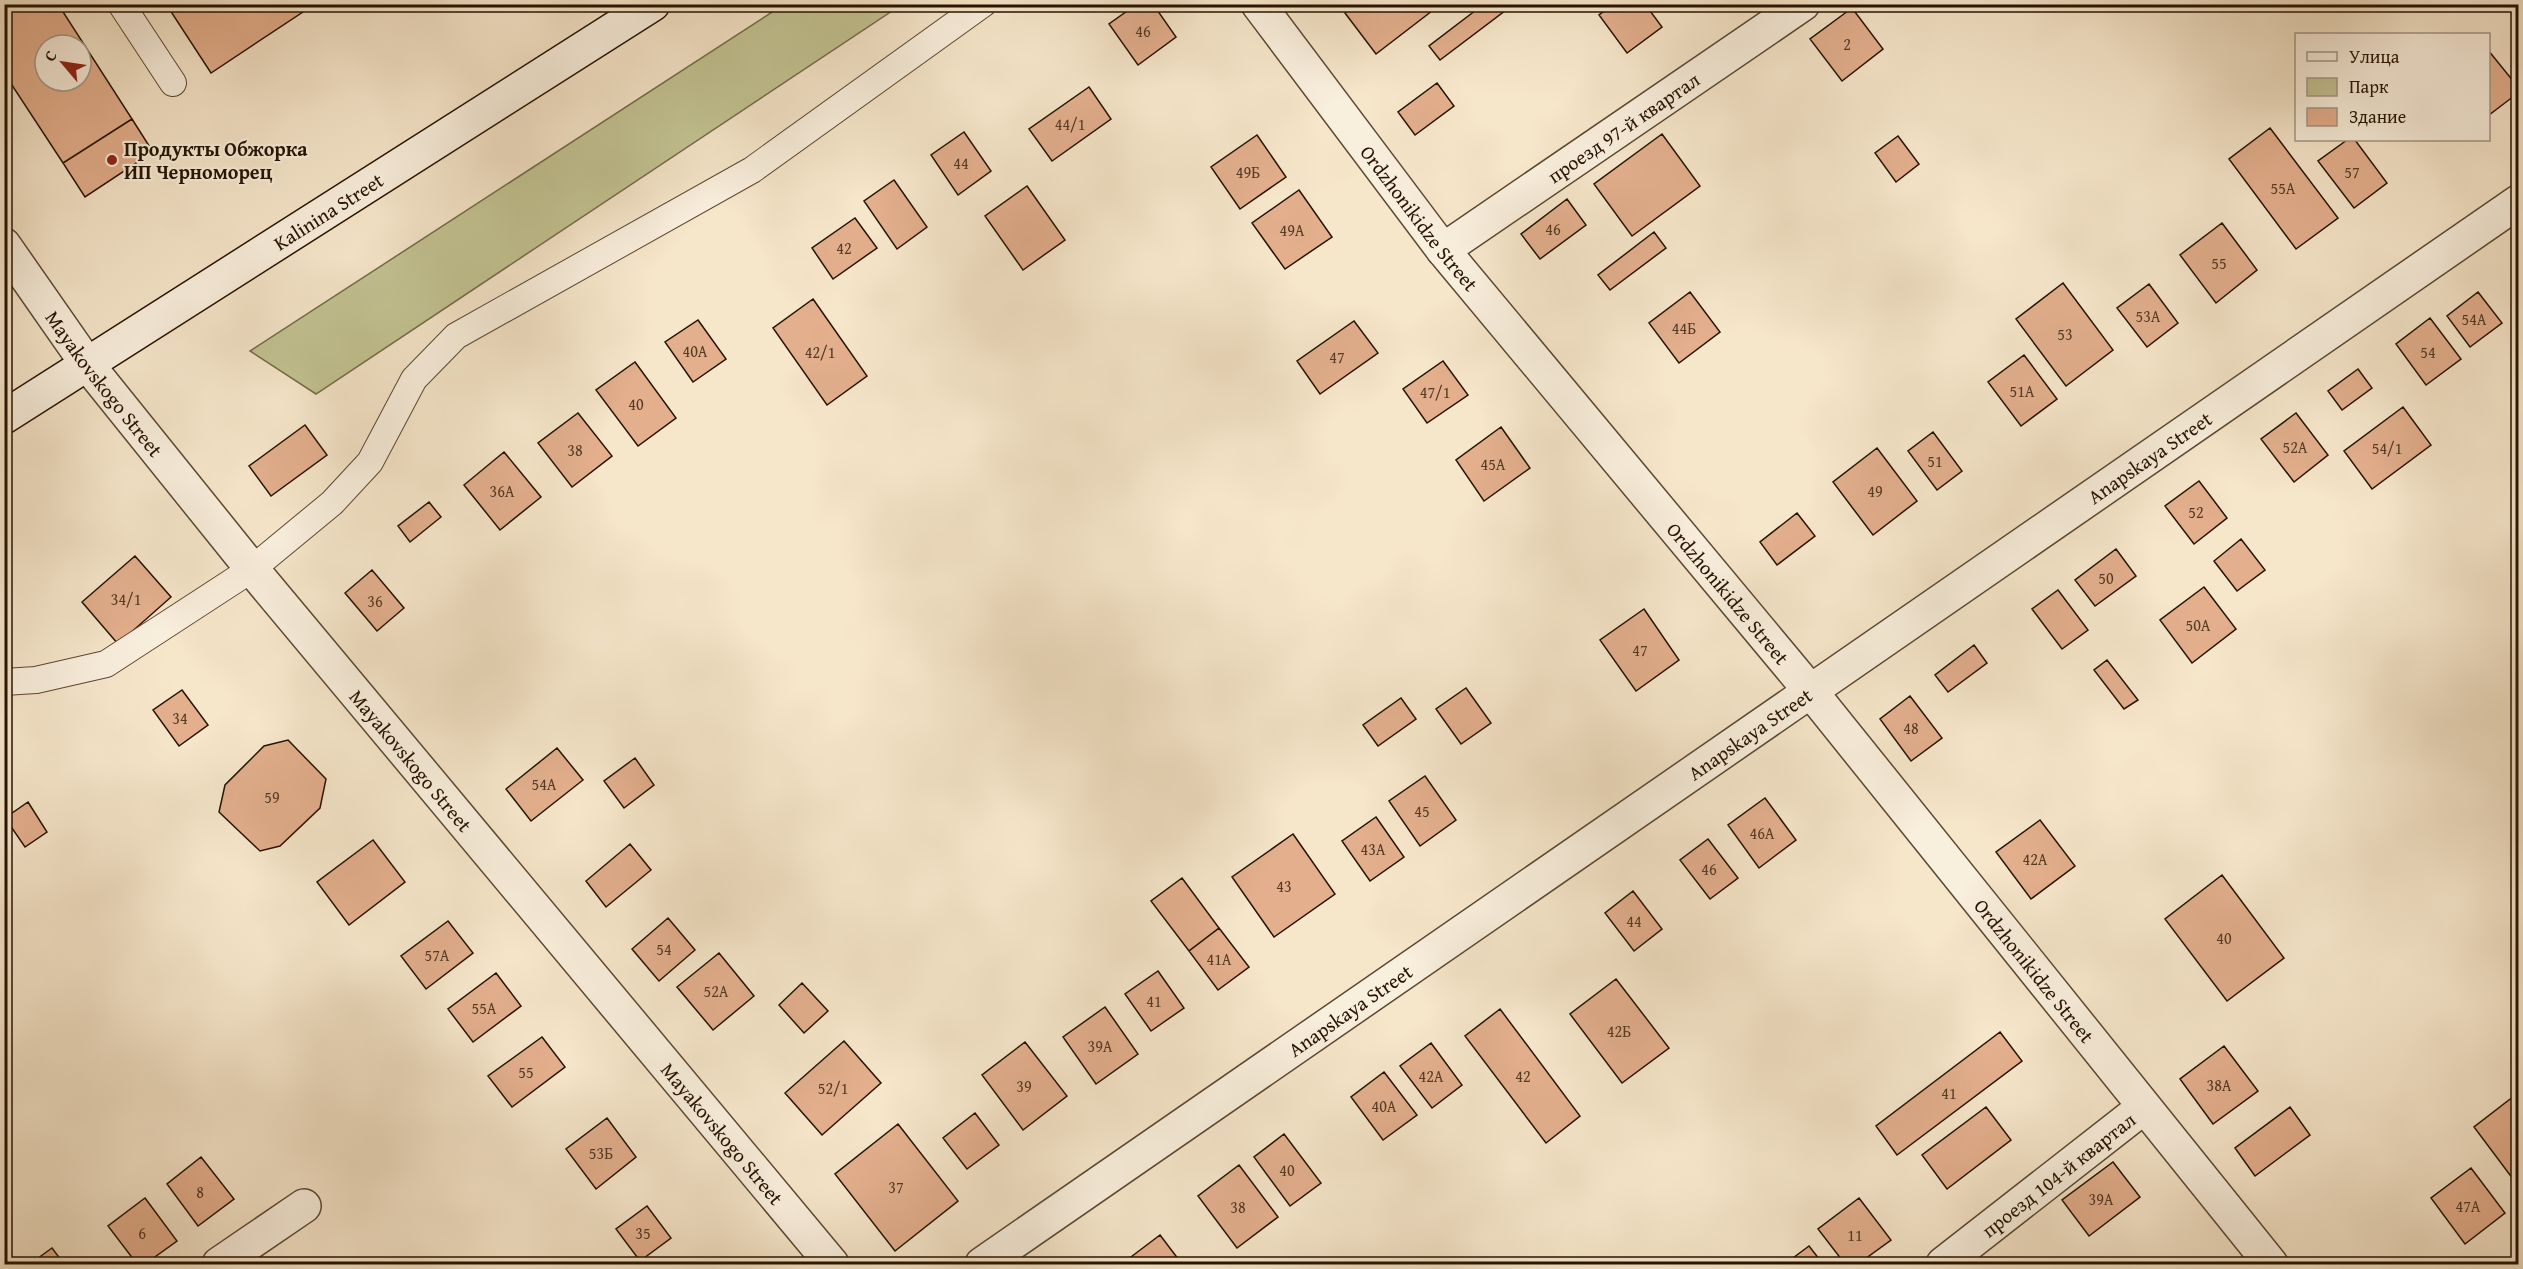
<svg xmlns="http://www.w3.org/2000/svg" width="2523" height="1269" viewBox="0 0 2523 1269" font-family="'Gentium Book Plus',serif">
<rect width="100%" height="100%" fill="#f6e6ca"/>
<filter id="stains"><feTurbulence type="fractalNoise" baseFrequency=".00333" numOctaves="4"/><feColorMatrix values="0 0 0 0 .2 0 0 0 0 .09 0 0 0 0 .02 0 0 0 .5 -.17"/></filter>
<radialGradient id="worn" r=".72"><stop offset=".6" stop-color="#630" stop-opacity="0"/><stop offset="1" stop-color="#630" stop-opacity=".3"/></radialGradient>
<path fill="#c3c392" stroke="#746b4a" stroke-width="1.5" d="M783,5h118l-585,389 -66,-43z"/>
<path fill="#e3af8d" stroke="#261301" stroke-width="1.5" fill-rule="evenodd" d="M4,4h54l74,115 -69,44 -59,-90zM45,45h36v36h-36z
M166,4h149l-104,69z
M1137,4h16l23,33 -38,28 -29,-41z
M1356,4h85l-65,50 -31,-41z
M1484,4h24l2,3 -70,53 -11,-14z
M1613,4h32l17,23 -35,26 -28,-38z
M1852,8l31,41 -41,32 -32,-42z
M2488,50l30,37v6l-29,22z
M1437,83l17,23 -39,29 -17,-23z
M1089,87l22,32 -59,42 -23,-32z
M132,119l21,33 -68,45 -22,-34z
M2270,128l68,90 -42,31 -67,-90z
M964,132l27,39 -33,24 -27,-40z
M1662,134l38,52 -68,50 -38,-52z
M1257,135l29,42 -46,32 -29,-42z
M1898,136l21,28 -23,18 -21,-29z
M2347,140h8l32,43 -33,25 -36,-47z
M894,180l33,47 -30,22 -33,-48z
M1027,186l38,54 -42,30 -38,-54z
M1299,190l33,47 -47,32 -33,-46z
M1567,199l19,26 -46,34 -19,-25z
M855,218l22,30 -44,31 -21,-31z
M2222,223l35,47 -41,33 -36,-48z
M1654,232l12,16 -56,42 -12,-15z
M2063,283l50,67 -47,36 -50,-67z
M2149,284l29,39 -31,24 -30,-39z
M1690,292l30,40 -41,31 -30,-40z
M2478,292l24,31 -32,24 -23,-31z
M813,299l54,77 -40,29 -54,-77z
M2430,318l31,41 -35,26 -30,-41z
M698,320l28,39 -33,23 -28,-40z
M1354,321l24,32 -58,41 -23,-33z
M2024,355l33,44 -36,27 -33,-44z
M1443,361l25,34 -41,28 -24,-34z
M635,362l41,56 -38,28 -42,-56z
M2358,369l14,19 -30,22 -14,-19z
M2403,407l28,38 -59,44 -28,-38z
M578,413l34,43 -40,31 -34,-44z
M2296,413l32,42 -34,27 -33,-43z
M305,425l22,30 -56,41 -22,-30z
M1501,427l29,41 -46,33 -28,-41z
M1933,432l29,39 -25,19 -29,-39z
M1877,448l40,53 -44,34 -40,-53z
M504,452l37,45 -41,33 -36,-45z
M2199,481l28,37 -33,26 -29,-38z
M429,502l12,15 -31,25 -12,-16z
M1797,513l18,23 -38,29 -17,-23z
M2241,539l24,31 -28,21 -23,-30z
M2116,549l20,27 -41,30 -20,-26z
M135,556l36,41 -53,47 -36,-42z
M372,570l32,38 -27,23 -32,-38z
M2204,587l32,42 -44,34 -32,-43z
M2058,590l30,40 -26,19 -30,-40z
M1644,609l35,51 -43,31 -36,-51z
M1974,645l13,18 -39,29 -13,-17z
M2107,660l31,40 -14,9 -30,-39z
M1466,688l25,35 -30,21 -25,-35z
M182,690l26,35 -29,21 -26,-36z
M1910,696l32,42 -31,23 -31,-42z
M1401,698l15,21 -38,27 -15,-21z
M288,740l38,39 -6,29 -40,38 -20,5 -41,-39 6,-27 39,-39z
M557,748l26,32 -52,41 -25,-32z
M635,758l19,27 -30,23 -20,-27z
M1425,776l31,44 -36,26 -31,-45z
M1765,798l31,42 -37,28 -31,-43z
M28,802l19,30 -22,15 -20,-29z
M1376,817l28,40 -34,24 -28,-40z
M2040,820l35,46 -44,33 -35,-47z
M1293,834l42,60 -61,43 -42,-60z
M1708,839l30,39 -28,21 -30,-39z
M373,840l32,42 -56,43 -32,-43z
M630,844l21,26 -45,37 -20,-26z
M2222,875l62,83 -57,43 -62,-82z
M1182,878l37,50 -30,23 -38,-50z
M1633,891l29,38 -28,22 -29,-38z
M668,918l27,32 -36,31 -27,-32z
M448,921l25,32 -47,36 -25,-33z
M1219,928l30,39 -31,23 -29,-39z
M719,953l35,43 -41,34 -36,-43z
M1158,971l26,37 -33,23 -26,-37z
M496,973l25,33 -48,36 -25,-33z
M1616,979l53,69 -47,35 -52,-69z
M802,983l26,28 -24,22 -25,-28z
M1105,1007l33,47 -42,30 -33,-47z
M1500,1009l80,107 -34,27 -81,-107z
M2000,1032l22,29 -125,94 -21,-29z
M542,1037l23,30 -53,40 -24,-31z
M844,1041l37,42 -59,52 -37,-42z
M1025,1042l42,54 -44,34 -41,-55z
M1431,1043l31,42 -30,23 -32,-42z
M2224,1046l34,45 -45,33 -33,-45z
M1384,1072l33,43 -34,25 -32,-43z
M2518,1093v89l-2,1 -42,-56z
M1986,1107l25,33 -64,49 -25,-34z
M2290,1107l20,28 -55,41 -20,-28z
M975,1113l24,32 -32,24 -24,-31z
M607,1118l29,39 -40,32 -30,-40z
M898,1124l60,77 -63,50 -60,-77z
M1284,1134l37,49 -31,23 -36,-49z
M201,1157l33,42 -36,27 -31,-42z
M2113,1162l27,35 -51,39 -27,-36z
M1239,1165l39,52 -41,31 -39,-52z
M2471,1168l34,45 -40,31 -34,-46z
M145,1198l32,43 -32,23h-8l-29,-38z
M1859,1198l32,42 -33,24h-13l-27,-35z
M647,1206l24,32 -31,23 -24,-32z
M1160,1235l22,29h-58l-1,-1z
M1809,1246l14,18h-38z
M52,1248l12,16h-34z"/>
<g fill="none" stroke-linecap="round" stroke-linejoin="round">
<defs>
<path id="lane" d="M121,4l52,79
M4,682l32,-2 70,-16 146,-95 80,-66 38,-41 44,-83 42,-43 296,-166 231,-166"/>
<g id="street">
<path id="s1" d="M1258,4l185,246 369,443 459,571"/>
<path id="s2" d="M4,245l83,119 165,205 580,695"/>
<path id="s3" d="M1443,250l360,-246"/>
<path d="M219,1264l85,-58"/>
<path id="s4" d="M982,1264l1536,-1062"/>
<path id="s5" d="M1943,1264l201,-157"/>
</g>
<g id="secondary">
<path id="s6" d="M4,417l649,-413"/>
</g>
</defs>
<use href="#lane" stroke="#5a4833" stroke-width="28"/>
<use href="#street" stroke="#5a4833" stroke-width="36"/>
<use href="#secondary" stroke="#261301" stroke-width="36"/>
<use href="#lane" stroke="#f9efdd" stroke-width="26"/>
<use href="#street" stroke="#f9efdd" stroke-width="33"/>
<use href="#secondary" stroke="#f9efdd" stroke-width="33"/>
</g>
<circle fill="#8f2418" stroke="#f9efdd" stroke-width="2" cx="112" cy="160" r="6"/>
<g text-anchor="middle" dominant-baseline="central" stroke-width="4.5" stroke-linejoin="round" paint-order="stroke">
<g font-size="16" fill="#553a24">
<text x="1143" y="31">46</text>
<text x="1847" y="44">2</text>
<text x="1070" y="124">44/1</text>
<text x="961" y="163">44</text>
<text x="1248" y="172">49Б</text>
<text x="2352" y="172">57</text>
<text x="2283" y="188">55А</text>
<text x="1553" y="229">46</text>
<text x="1292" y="230">49А</text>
<text x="844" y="248">42</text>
<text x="2219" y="263">55</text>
<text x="2148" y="316">53А</text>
<text x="2474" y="319">54А</text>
<text x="1684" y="328">44Б</text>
<text x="2065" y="334">53</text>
<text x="695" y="351">40А</text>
<text x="820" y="352">42/1</text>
<text x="2428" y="352">54</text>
<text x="1337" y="357">47</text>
<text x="2022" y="391">51А</text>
<text x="1435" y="392">47/1</text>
<text x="636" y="404">40</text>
<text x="2295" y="447">52А</text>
<text x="2387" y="448">54/1</text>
<text x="575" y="450">38</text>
<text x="1935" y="461">51</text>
<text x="1493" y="464">45А</text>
<text x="502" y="491">36А</text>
<text x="1875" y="491">49</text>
<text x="2196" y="512">52</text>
<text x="2106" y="578">50</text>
<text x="126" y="599">34/1</text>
<text x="375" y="601">36</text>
<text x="2198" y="625">50А</text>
<text x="1640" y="650">47</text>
<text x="180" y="718">34</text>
<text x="1911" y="728">48</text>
<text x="544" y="784">54А</text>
<text x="272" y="797">59</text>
<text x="1422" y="811">45</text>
<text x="1762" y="833">46А</text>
<text x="1373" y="849">43А</text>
<text x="2035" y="859">42А</text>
<text x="1709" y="869">46</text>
<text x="1284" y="886">43</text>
<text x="1634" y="921">44</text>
<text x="2224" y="938">40</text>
<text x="664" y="949">54</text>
<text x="437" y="955">57А</text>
<text x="1219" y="959">41А</text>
<text x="716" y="991">52А</text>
<text x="1154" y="1001">41</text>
<text x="484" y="1008">55А</text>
<text x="1619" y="1031">42Б</text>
<text x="1100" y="1046">39А</text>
<text x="526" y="1072">55</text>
<text x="1431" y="1076">42А</text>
<text x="1523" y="1076">42</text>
<text x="2219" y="1085">38А</text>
<text x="1024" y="1086">39</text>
<text x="833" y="1088">52/1</text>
<text x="1949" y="1093">41</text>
<text x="1384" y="1106">40А</text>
<text x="601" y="1153">53Б</text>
<text x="1287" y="1170">40</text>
<text x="896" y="1187">37</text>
<text x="200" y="1192">8</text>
<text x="2101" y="1199">39А</text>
<text x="2468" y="1206">47А</text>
<text x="1238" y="1207">38</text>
<text x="142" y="1233">6</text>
<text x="643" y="1233">35</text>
<text x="1855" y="1235">11</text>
</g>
<g font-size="20" fill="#261301" stroke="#f9efdd">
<text stroke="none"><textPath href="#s3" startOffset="218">проезд 97-й квартал</textPath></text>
<text stroke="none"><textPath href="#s6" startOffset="384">Kalinina Street</textPath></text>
<text stroke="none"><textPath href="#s1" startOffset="268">Ordzhonikidze Street</textPath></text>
<text stroke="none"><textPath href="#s2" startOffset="171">Mayakovskogo Street</textPath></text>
<text stroke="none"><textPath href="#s4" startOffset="1419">Anapskaya Street</textPath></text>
<text stroke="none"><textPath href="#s1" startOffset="754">Ordzhonikidze Street</textPath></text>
<text stroke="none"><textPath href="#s4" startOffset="933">Anapskaya Street</textPath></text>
<text stroke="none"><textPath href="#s2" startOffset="657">Mayakovskogo Street</textPath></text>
<text stroke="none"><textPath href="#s1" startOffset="1240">Ordzhonikidze Street</textPath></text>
<text stroke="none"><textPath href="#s4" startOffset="447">Anapskaya Street</textPath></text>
<text stroke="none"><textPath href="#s2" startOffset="1143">Mayakovskogo Street</textPath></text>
<text stroke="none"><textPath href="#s5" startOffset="146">проезд 104-й квартал</textPath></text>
</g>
<g font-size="20" font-weight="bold" fill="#261301" stroke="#f9efdd" text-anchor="start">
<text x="124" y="148">Продукты Обжорка<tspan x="124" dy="23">ИП Черноморец</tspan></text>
</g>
</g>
<rect width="2523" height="1269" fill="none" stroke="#f6e6ca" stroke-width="24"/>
<rect x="6" y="6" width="2511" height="1257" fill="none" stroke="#261301" stroke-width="3"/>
<rect x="12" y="12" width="2499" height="1245" fill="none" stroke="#261301" stroke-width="1.5"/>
<rect x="2295" y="33" width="195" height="108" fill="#f9efdd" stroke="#a59785" stroke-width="1.5"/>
<rect x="2307" y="52" width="30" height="9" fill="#f9efdd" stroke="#a59785" stroke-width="1.5"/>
<text x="2349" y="63" font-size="18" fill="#261301">Улица</text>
<rect x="2307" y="78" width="30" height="18" fill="#c3c392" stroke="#a59785" stroke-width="1.5"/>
<text x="2349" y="93" font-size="18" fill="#261301">Парк</text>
<rect x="2307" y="108" width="30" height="18" fill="#e3af8d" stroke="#a59785" stroke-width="1.5"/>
<text x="2349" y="123" font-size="18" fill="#261301">Здание</text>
<g transform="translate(63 63) rotate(299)"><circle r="28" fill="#f9efdd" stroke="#a59785" stroke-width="1.5"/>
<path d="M0-4.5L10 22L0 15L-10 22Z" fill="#8f2418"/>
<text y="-9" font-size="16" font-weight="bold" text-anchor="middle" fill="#261301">С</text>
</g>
<rect width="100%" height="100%" filter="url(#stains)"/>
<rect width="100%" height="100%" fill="url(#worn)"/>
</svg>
